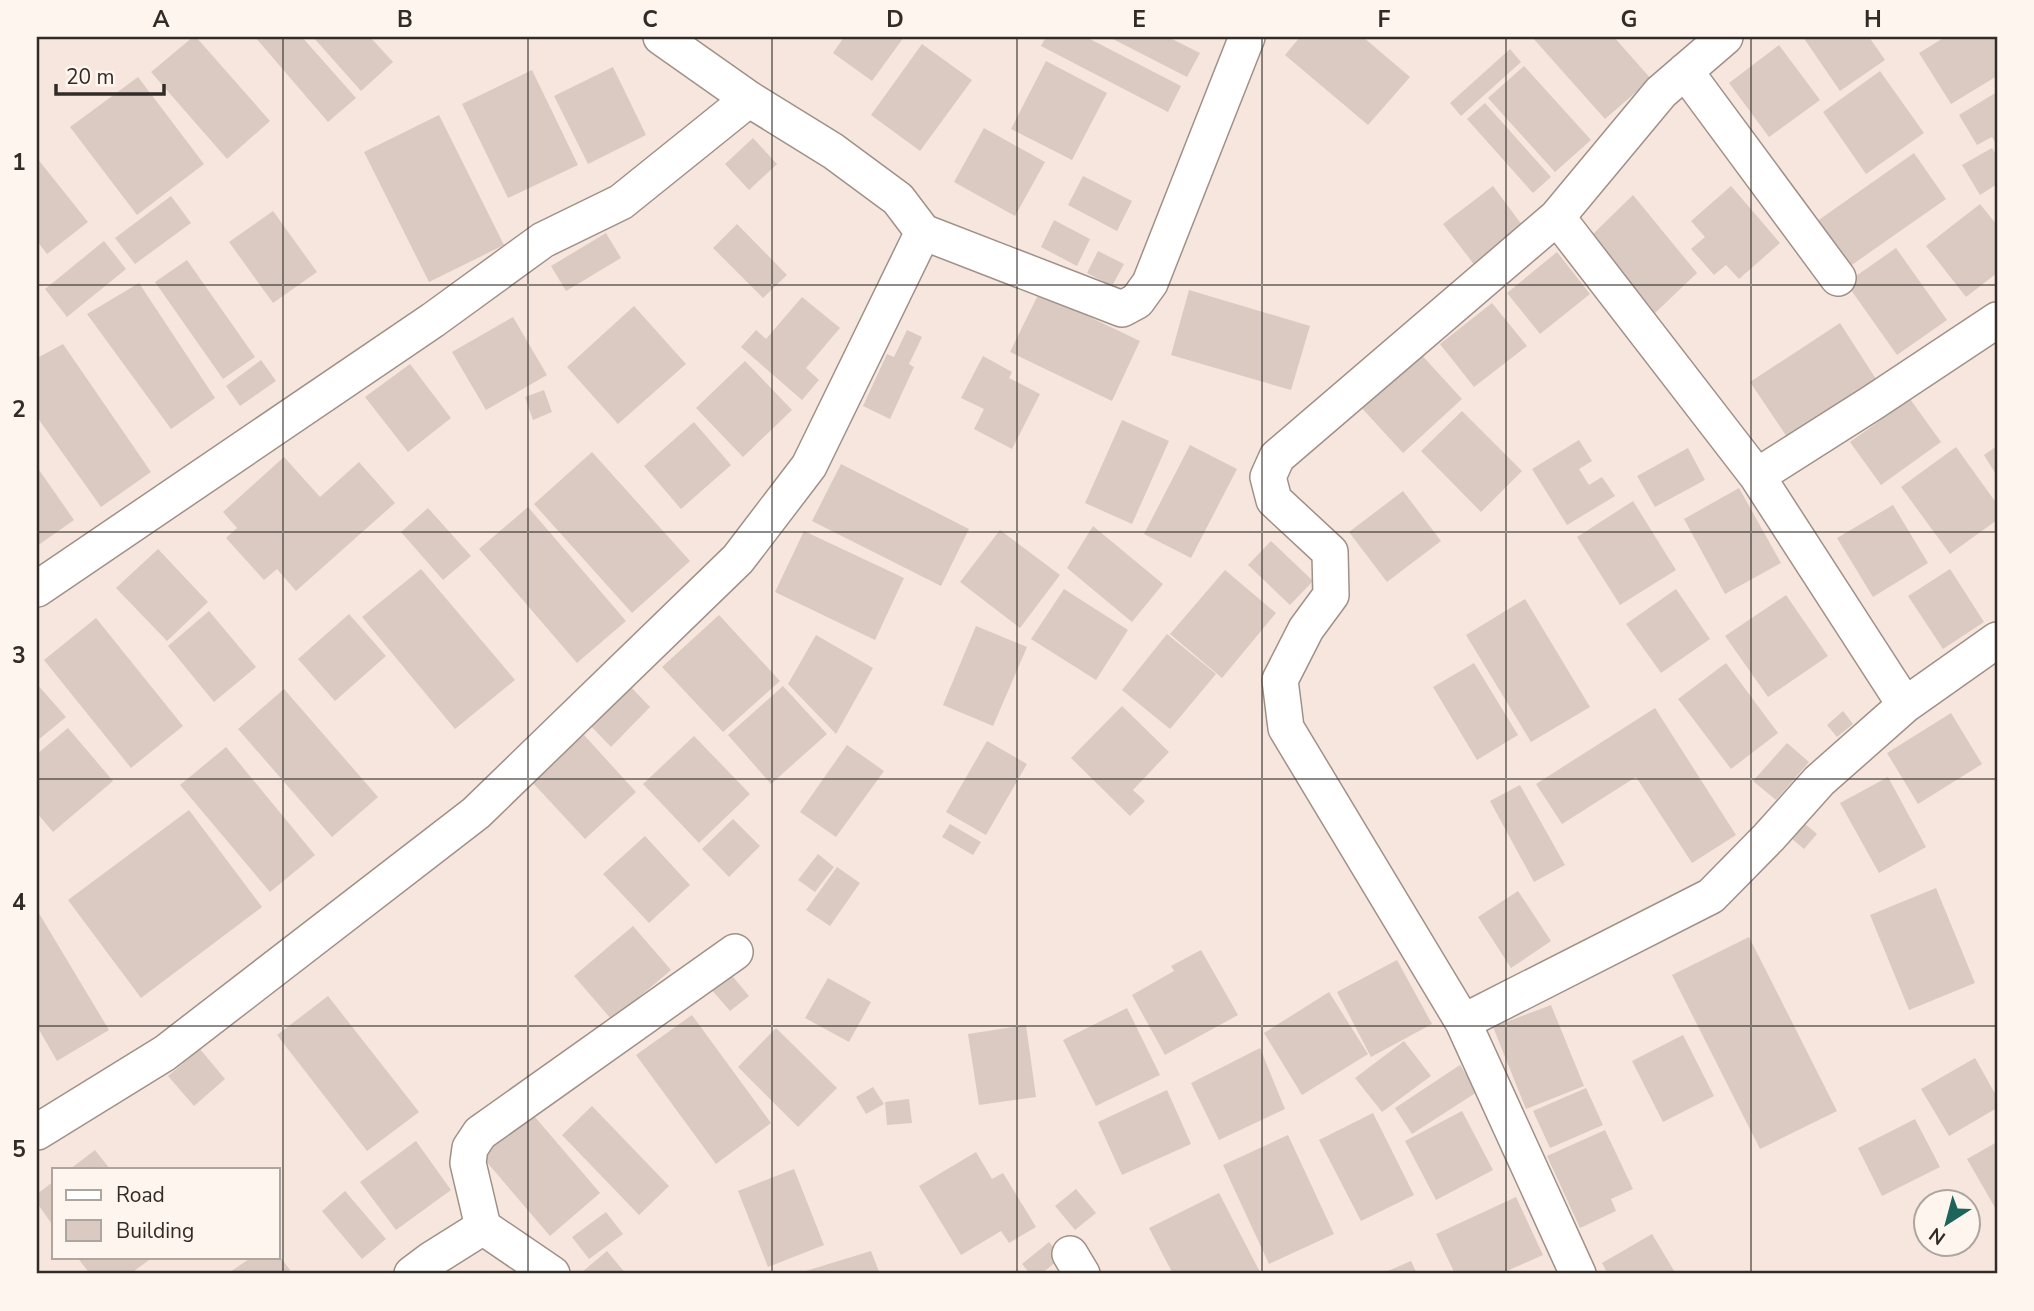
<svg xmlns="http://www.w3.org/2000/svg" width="2034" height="1311" viewBox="0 0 2034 1311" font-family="'Nunito Sans',sans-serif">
<rect width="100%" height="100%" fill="#f7e6dd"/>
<path fill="#dacac1" d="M193,37h3l74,84 -43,38 -76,-87z
M255,37h47l54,61 -28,24z
M313,37h57l23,25 -32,29z
M844,37h60l-32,44 -39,-28z
M1046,37h40l95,49 -13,26 -127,-66z
M1109,37h59l32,16 -13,24z
M1300,37h63l47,40 -42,48 -83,-70z
M1532,37h82l37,42 -46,40z
M1803,37h66l16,23 -45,31z
M1945,37h52v39l-46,28 -32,-51z
M922,44l50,36 -52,71 -49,-36z
M1779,45l41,55 -51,37 -40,-54z
M1510,49l11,13 -60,54 -11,-13z
M1046,61l61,32 -35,67 -61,-31z
M1524,66l67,74 -36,32 -67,-74z
M613,67l33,68 -58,29 -34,-68z
M532,70l46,95 -70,33 -46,-94z
M1880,71l44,62 -58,41 -43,-62z
M138,77l66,87 -67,51 -67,-88z
M1997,92v53l-5,-8 -15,8 -18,-30z
M1485,103l66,74 -18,16 -66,-74z
M439,115l65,130 -75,37 -65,-130z
M984,128l61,34 -30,54 -61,-34z
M753,138l24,26 -28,26 -24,-26z
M1992,148l5,8v28l-17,11 -18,-30z
M1914,153l32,46 -100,70 -33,-45z
M37,158l51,64 -41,32 -10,-13z
M1083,176l49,25 -15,30 -49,-26z
M1493,186l32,43 -49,38 -33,-43z
M1731,186l49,57 -41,36 -13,-14 -12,10 -23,-26 14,-12 -14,-16z
M1633,195l64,78 -42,40 -62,-79z
M171,196l20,27 -56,41 -20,-26z
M1980,204l17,21v48l-31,24 -40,-51z
M273,211l44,61 -44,31 -44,-61z
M1054,220l36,19 -13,27 -36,-19z
M737,224l50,51 -24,23 -50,-50z
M606,233l15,25 -55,33 -15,-25z
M104,241l22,28 -59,48 -22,-28z
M1896,248l51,72 -50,35 -51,-72z
M1098,251l26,13 -12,22 -25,-13z
M1557,252l33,42 -50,40 -33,-41z
M187,260l68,97 -32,22 -68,-97z
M139,283l76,115 -44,31 -84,-115z
M1189,290l121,36 -19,64 -120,-35z
M1039,293l101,48 -28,60 -102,-49z
M802,297l38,31 -34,40 13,12 -17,20 -61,-53 15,-17 10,9z
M1492,303l35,43 -53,41 -34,-43z
M634,306l52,58 -68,60 -51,-57z
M513,317l34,58 -61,35 -34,-58z
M1840,323l36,56 -89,58 -37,-55z
M907,330l15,7 -13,27 5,3 -24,52 -27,-13 24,-52 7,3z
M63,344l88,128 -50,35 -64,-90v-59z
M1418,351l44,48 -59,54 -44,-48z
M983,356l29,16 -3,6 31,16 -28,55 -38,-20 10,-20 -23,-11z
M261,360l15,21 -36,25 -14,-20z
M745,361l47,49 -49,47 -47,-49z
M410,364l41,54 -43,34 -43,-55z
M544,390l8,22 -19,8 -8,-23z
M1910,399l31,43 -60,43 -31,-43z
M1462,411l60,60 -41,41 -60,-61z
M1122,420l47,21 -37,83 -47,-21z
M694,422l37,43 -50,44 -37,-43z
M1579,440l13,21 -13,8 10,16 13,-8 13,19 -48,29 -35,-56z
M1190,445l47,24 -46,89 -47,-24z
M1997,446v30l-13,-21z
M1956,447l41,57v16l-47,34 -49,-67z
M1688,448l17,32 -50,27 -18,-31z
M592,452l98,109 -58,52 -98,-109z
M284,457l36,40 39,-35 36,41 -99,88 -19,-22 -13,11 -38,-42 11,-10 -14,-16z
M841,464l128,65 -28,57 -129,-65z
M37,467l37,53 -37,26z
M1739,488l42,75 -56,31 -41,-75z
M1403,491l38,50 -54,41 -38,-50z
M1633,501l43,69 -56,35 -43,-68z
M1893,505l35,58 -55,34 -36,-59z
M528,507l98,114 -49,42 -98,-114z
M428,508l43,48 -28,24 -42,-48z
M1093,526l70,58 -31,38 -65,-54z
M1000,530l60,45 -40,53 -60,-46z
M804,531l100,47 -29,62 -100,-48z
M1271,541l42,40 -23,24 -42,-40z
M158,549l50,53 -41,39 -51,-53z
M421,569l94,111 -60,49 -93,-112z
M1950,569l34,53 -41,27 -35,-53z
M1225,570l51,43 -54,65 -52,-44z
M1064,589l64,41 -32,50 -65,-41z
M1676,589l34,50 -49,34 -35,-49z
M1786,595l42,61 -60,41 -43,-61z
M1525,599l65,108 -59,35 -65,-107z
M209,611l47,56 -42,35 -46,-56z
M349,614l37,42 -51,45 -37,-42z
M719,615l61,66 -57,51 -61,-65z
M96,618l87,108 -52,42 -87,-108z
M976,626l51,21 -34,79 -50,-21z
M1167,634l49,40 -46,55 -48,-39z
M816,635l57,33 -37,66 -48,-50z
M1474,663l44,72 -41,25 -44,-73z
M1726,663l52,70 -47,36 -53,-70z
M37,684l29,33 -29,24z
M628,684l22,23 -39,40 -23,-24z
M783,686l44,48 -56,50 -43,-49z
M284,689l94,108 -46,40 -94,-108z
M1122,706l47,46 -36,38 12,11 -15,15 -59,-58z
M1655,708l81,127 -44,28 -56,-86 -74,47 -26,-40z
M1843,711l10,13 -16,13 -10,-12z
M1951,713l31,51 -64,40 -31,-51z
M68,728l45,53 -60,51 -16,-19v-59z
M584,735l52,57 -51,47 -53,-57z
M694,736l56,58 -51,49 -56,-59z
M987,741l40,23 -41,71 -40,-23z
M1787,743l22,19 -33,38 -23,-19z
M847,745l37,26 -48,66 -36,-25z
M226,747l89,108 -45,37 -90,-107z
M1888,777l38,70 -47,26 -39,-70z
M1520,785l45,80 -31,17 -44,-81z
M189,810l73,97 -121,91 -73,-98z
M733,819l27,27 -31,31 -27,-28z
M1804,823l13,11 -13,15 -13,-11z
M950,824l31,18 -8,13 -31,-18z
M645,836l45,49 -41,38 -46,-49z
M818,854l16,13 -19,25 -17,-12z
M837,867l23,16 -30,43 -24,-16z
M1936,888l39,95 -66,27 -39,-95z
M1518,891l33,50 -40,27 -33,-51z
M37,910l72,120 -52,31 -20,-35z
M633,926l38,44 -59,50 -38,-44z
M1749,937l88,174 -77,38 -88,-174z
M1201,950l37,65 -73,40 -33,-60 42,-24 -3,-5z
M1397,960l35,64 -61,33 -34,-65z
M729,972l20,24 -19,15 -20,-23z
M828,978l43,24 -22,40 -44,-24z
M1329,992l39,62 -66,41 -38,-62z
M328,996l91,116 -52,39 -90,-116z
M1551,1005l33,81 -58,23 -33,-82z
M1127,1008l33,67 -64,31 -33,-66z
M692,1015l79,108 -55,41 -80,-109z
M1026,1025l10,72 -57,8 -11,-71z
M776,1028l61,60 -39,39 -60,-60z
M1683,1035l31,61 -51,26 -31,-61z
M1404,1041l27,35 -49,36 -27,-34z
M1260,1048l25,61 -66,31 -28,-57z
M200,1049l25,30 -31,27 -26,-30z
M1975,1058l22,39v11l-48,28 -28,-47z
M1460,1065l17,27 -65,42 -17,-26z
M873,1087l11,17 -18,10 -10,-17z
M1586,1088l17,37 -53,23 -17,-37z
M1167,1090l24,54 -69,31 -24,-53z
M909,1099l3,24 -25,2 -2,-23z
M592,1106l77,80 -30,29 -77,-80z
M529,1110l71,83 -50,43 -71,-83z
M1462,1111l31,59 -57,30 -31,-59z
M1373,1113l41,82 -53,26 -42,-81z
M1915,1119l25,48 -58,29 -24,-48z
M1605,1130l28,59 -22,10 5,12 -36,17 -33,-72z
M1288,1135l46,99 -65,30 -46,-99z
M416,1141l35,49 -55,40 -36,-48z
M1997,1142v69l-30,-52z
M95,1150l15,19h-40z
M976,1152l16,27 11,-6 33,54 -27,16 -8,-12 -40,24 -42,-69z
M794,1169l30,76 -56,22 -30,-76z
M54,1181v46l-17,-24v-9z
M1076,1189l20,24 -21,17 -20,-24z
M345,1191l41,48 -24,20 -40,-48z
M1219,1193l42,81h-88l-24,-46z
M1516,1197l27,58 -43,19h-45l-19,-40z
M606,1212l17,22 -34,25 -17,-22z
M1652,1234l24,40h-68l-6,-11z
M1049,1242l13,15 -21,17h-11l-8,-10z
M607,1251l19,23h-44l-1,-1z
M871,1251l9,23h-84z
M278,1254l15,20h-66l25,-17h26z
M77,1257h76l-23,17h-40z
M1411,1261l6,13h-36z"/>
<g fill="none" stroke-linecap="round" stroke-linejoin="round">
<defs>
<path id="minor" d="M1685,71l153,207
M1557,217l200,259 148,229
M923,232l199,77 15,-8 13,-18 97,-246
M1757,476l115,-73 125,-83
M37,589l396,-269 110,-80 78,-38 128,-103
M1463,1022l248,-126 58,-59 50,-56 86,-76 92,-65
M37,1132l128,-79 311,-240 262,-254 71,-93 114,-234 -25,-33 -65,-48 -84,-52 -88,-62
M483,1227l-15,-64 2,-15 10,-15 255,-181
M1070,1254l12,20
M412,1274l20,-15 51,-32 69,47
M1578,1274l-115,-252 -177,-294 -6,-48 26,-51 25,-34 -1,-43 -56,-52 -6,-23 9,-20 280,-240 104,-125 64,-55"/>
</defs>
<use href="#minor" stroke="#a09188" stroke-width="38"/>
<use href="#minor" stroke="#fff" stroke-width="35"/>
</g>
<path fill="none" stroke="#322c28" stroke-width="2" stroke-opacity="0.55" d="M283,37v1237M528,37v1237M772,37v1237M1017,37v1237M1262,37v1237M1506,37v1237M1751,37v1237M37,285h1960M37,532h1960M37,779h1960M37,1026h1960"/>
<rect width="2034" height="1311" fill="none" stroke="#fff5ef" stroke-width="77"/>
<rect x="52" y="1168" width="228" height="91" fill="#fff5ef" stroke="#ada59f" stroke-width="2"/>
<rect x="66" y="1190" width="35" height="10" fill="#ffffff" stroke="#ada59f" stroke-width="2"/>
<text x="116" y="1202" font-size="21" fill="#322c28">Road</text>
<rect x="66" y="1220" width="35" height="21" fill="#dacac1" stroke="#ada59f" stroke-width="2"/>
<text x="116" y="1238" font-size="21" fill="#322c28">Building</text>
<g transform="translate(1947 1223) rotate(216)"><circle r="33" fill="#fff5ef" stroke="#ada59f" stroke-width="2"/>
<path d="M0-5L12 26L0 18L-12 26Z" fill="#1d655a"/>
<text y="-10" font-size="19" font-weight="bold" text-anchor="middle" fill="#322c28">N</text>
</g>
<path d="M56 84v10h108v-10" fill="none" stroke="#322c28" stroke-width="3.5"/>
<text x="66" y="84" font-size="21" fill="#322c28" stroke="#fff5ef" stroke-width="5" paint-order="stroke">20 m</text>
<rect x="38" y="38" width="1958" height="1234" fill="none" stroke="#322c28" stroke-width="2.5"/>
<g font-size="23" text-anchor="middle" font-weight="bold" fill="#322c28">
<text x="161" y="27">A</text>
<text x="405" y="27">B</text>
<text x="650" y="27">C</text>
<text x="895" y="27">D</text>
<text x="1139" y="27">E</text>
<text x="1384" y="27">F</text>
<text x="1629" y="27">G</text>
<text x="1873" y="27">H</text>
<text x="19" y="170">1</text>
<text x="19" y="417">2</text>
<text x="19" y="663">3</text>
<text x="19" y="910">4</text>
<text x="19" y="1157">5</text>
</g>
</svg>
